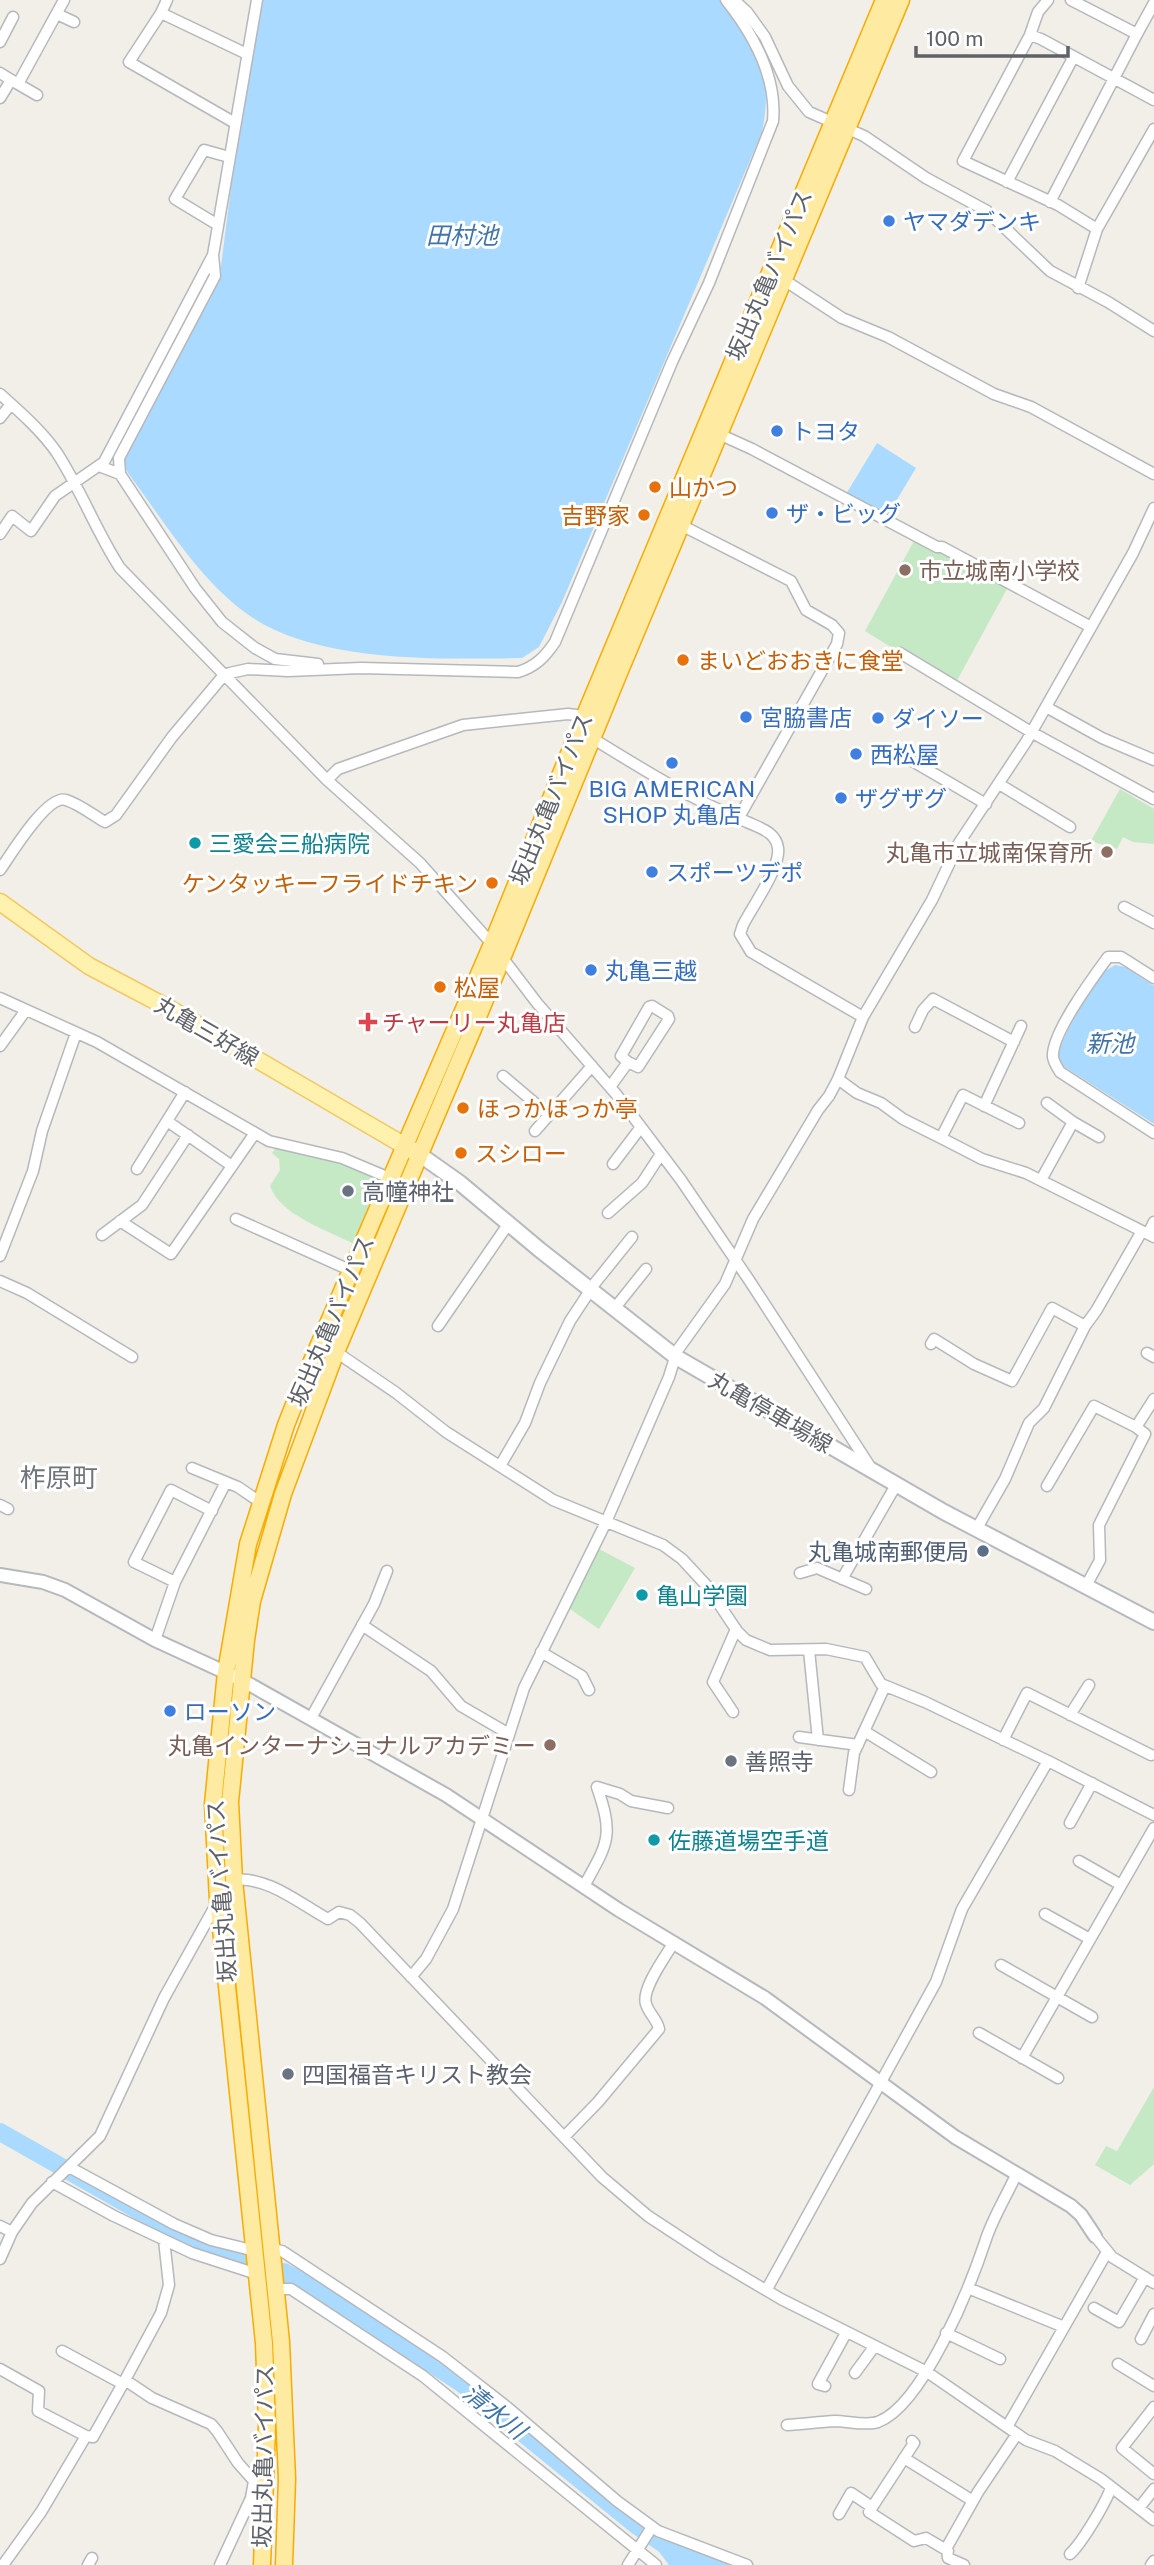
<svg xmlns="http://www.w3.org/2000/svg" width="1154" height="2565" viewBox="0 0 1154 2565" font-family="'Public Sans','Noto Sans JP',sans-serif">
<rect width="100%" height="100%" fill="#f1efe8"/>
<path fill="#c5e8c5" d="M915,539l23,13 3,-1 67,36 -54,99 -89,-55z
M1120,789l34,20v35l-21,-2 -10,-5 -6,12 -26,-8z
M277,1146l62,15 42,18 -27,65c-27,-14 -74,-29 -84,-58l10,-16 -1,-11 -7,-6z
M597,1548l38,20 -36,61 -32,-22z
M1154,2087v77l-24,21 -35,-20 11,-19 11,5z"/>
<path fill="#aadaff" d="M262,0h458c40,46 54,71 42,132l-200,470 -23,45 -17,11c-83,1 -210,6 -279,-47 -47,-36 -80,-91 -115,-138l-5,-10 3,-12 94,-177 13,-102z
M877,443l39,25 -29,48 -41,-22z
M1115,965l10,2 29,19v138l-91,-58 -5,-7v-7l19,-43 23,-35z
M665,2535l69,30h-65l-12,-16z"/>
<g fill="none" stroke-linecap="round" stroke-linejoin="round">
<path stroke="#aadaff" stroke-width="18" d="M0,2132l185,105 57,21
M284,2272l40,21 137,90 175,142 58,40"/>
<defs>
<path id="minor" d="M167,0l-6,13 -32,49 106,61
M734,0l13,12 18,25 23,49 21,26 55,24 62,42 61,33 63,60 58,31 46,29
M1048,0l-10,12 -8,23 -67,126 95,44 39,24 57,-100
M1071,0l66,34 17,-31
M161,13l86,41
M57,14l17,8
M1030,35l11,4 113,61
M0,42l13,-25
M0,73l18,11 46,-84
M18,84l19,11
M0,98l11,-18
M1007,182l66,-124
M1050,202l87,-168
M218,225l-43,-26 29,-49 25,7
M784,280l58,38 46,19 106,57 37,13 123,67
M1078,288l19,-59
M0,394c20,18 42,37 57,59 24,37 39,78 63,115l207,212 93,83 72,81 45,59 79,91 65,86 68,100 120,185
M0,418l11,-14
M719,434l33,15 185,98h5l149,80
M99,466l21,8 75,114 27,34 33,26 20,11 43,5
M120,474l-1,-16 96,-182 -2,-21
M679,524l112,57 15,29 26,15 7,8 -2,11 -99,175
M0,534l12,-18 19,15 24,-35 49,-34 109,-207 44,-255
M900,653l131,79 123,67
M1046,707l56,31 52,22
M592,738c50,31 100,62 155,84 13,6 29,10 31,26 3,19 -26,59 -35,77l-3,9 11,18 112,65
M902,755l84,49
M327,780l11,-11 125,-44 105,-11 16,2
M999,784l71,43
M0,870c10,-14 47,-76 66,-70 13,4 27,15 39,22l11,-7 56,-78 52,-62 6,-2 18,-4 40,2 73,-3 157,4c17,-5 27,-15 37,-30l117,-280 37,-79 64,-162c4,-45 -20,-87 -47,-121
M1124,907l30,16
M1154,978l-33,-21h-13c-14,19 -57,77 -55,100 1,6 4,10 7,15l94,61
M0,998l97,44 172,99 73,17 50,21
M915,1027l8,-17 10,-11 81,43
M0,1046l26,-36
M503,1076l46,39
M838,1079l19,14 24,10 22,16 44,22 35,18 44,14 128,64
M610,1087l18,-25 10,5 31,-48 -1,-3 -16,-10 -3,1 -28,49 7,6
M984,1106l37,-80
M167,1121l65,45
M1073,1122l26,15
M535,1131l57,-65
M941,1138l22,-43 56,28
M613,1164l28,-37
M137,1169l48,-77
M1041,1180l32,-58 -26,-19
M608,1213l34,-30 19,-29
M236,1219l116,52
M120,1221l51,33 84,-121
M1148,1234l6,-12
M102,1235l40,-30 46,-70
M0,1256l33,-85 9,-40 34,-98
M0,1281l27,12 105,64
M614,1309l32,-40
M438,1326l71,-103
M320,1341l75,51 51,40 107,68 110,45 19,14 25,27 30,45 9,9 24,10 56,-1 39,8 16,27 44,18 123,59 106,54
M931,1344l3,-5 40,25 38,17 40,-73 33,18
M1147,1353l7,4
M500,1466l25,-43 15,-40 30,-62 25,-38 37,-46
M192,1468l46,19 22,15
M1047,1486l47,-80 42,21 18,-28
M0,1505l8,4
M977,1528l28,-49 24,-56 15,-15 41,-82 11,-15 46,-80
M800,1573l17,-5 49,21
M842,1579l54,-94
M175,1582l-41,-20 37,-72 41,21
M1086,1586l14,-26 -1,-35 46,-91 -9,-7
M362,1625l69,46 30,35 48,28
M155,1640l20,-58 51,-100
M809,1650l9,90
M541,1652l41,24 7,14
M733,1712l-20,-30 23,-53
M1070,1715l19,-30
M311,1718l63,-114 13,-33
M864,1731l67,41
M799,1737l59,8
M1003,1740l24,-47 124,62
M849,1790l5,-37 31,-67
M1070,1823l22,-40
M1079,1861l42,24
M234,1880c34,-4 66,24 94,39l11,-7 11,3 10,8 242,254 46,39 67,44 66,39 146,73 99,68 29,11 46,28 53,41
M584,1886c24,-43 30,-50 13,-99l23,7 11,7 37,7
M1045,1914l45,25
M1001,1965l91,52
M411,1977l15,-18 27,-50 71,-221 82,-166 63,-145 8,-26 48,-67 28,-65 65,-109 11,-14 9,-17 25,-62 69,-117 27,-57 67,-101 107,-189 21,-45
M979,2033l79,45
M1022,2058l132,-230
M565,2136l33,-34 61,-73c-2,-10 -10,-15 -13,-25 -5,-15 20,-48 28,-62
M69,2167l105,57 37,16 44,11
M52,2182l62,34 78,37 65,21
M0,2226l12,6
M1095,2236l17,21 42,26
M272,2249l10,2 161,106 64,50 110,94 41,30 89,34
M0,2259l12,-27 20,-29 68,-67 64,-138 54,-97
M968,2288l96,39
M276,2289h15l132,87 233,189
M767,2289l169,-307 26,-73 86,-148
M1094,2308l25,14 26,-45
M946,2333l54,26
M1141,2339l13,-25
M62,2351l61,33
M1118,2364l36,22
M0,2369l39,22 -1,20 48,25
M855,2373l19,-26
M125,2380l36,-67 8,-28 -5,-45
M825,2386l-7,-2 28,-51
M1154,2407l-32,41 32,26
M787,2425c16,-1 32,-3 48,-4 12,0 31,5 43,1 45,-17 92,-135 107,-180 7,-23 21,-45 31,-67
M1007,2427l100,-175
M912,2441l2,2 -45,69 45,29 12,-3 22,13
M904,2458l69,43
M1139,2508l15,-19
M839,2514l12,-21 21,14
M1070,2554c12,-11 37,-53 41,-67
M3,2565l38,-53 45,-76 7,1 32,-57 27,18 59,26 6,7 21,32 16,18 -3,17 -31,67
M88,2565l4,-7
M628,2565l24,-38
M964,2565l-16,-7 -1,-11 31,-55 39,-58
M1151,2565l3,-4"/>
<path id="tertiary" d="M0,1575l43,7 22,8 90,50 87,40 204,115 173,115 146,88 190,139 116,69 10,9 14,21"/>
<path id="secondary" d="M419,1154l41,29 80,67 136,107 268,155 210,110"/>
<path id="primary" d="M0,902l89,64 83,44 245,143"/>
<path id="trunk" d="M262,2565l5,-140 -3,-82 -46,-443 -5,-96 13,-132 22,-128 38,-119 19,-48 187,-433 85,-210 307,-734
M284,2565l3,-86 -6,-137 -47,-462 -4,-78 16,-162 6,-39 31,-107 53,-142 137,-323 146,-356 282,-673"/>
</defs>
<use href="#minor" stroke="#b5b8bc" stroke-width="13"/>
<use href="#tertiary" stroke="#b5b8bc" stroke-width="16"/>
<use href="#secondary" stroke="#b6babf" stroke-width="18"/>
<use href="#primary" stroke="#f2c960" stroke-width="19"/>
<use href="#trunk" stroke="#f9ab00" stroke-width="19"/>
<use href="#minor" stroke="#fff" stroke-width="10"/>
<use href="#tertiary" stroke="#fff" stroke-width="12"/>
<use href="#secondary" stroke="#fff" stroke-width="14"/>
<use href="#primary" stroke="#fff2af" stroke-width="16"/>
<use href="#trunk" stroke="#feeaa1" stroke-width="16"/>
</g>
<g fill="#3f7fe0" stroke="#fff" stroke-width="2.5">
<circle cx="889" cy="221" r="7"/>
<circle cx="777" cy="431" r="7"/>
<circle cx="772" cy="513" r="7"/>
<circle cx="746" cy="717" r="7"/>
<circle cx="878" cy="718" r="7"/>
<circle cx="856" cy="754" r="7"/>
<circle cx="672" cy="763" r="7"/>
<circle cx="841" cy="798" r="7"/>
<circle cx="652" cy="872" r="7"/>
<circle cx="591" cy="970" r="7"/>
<circle cx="170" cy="1711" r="7"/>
</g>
<g fill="#e8710a" stroke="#fff" stroke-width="2.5">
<circle cx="655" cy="487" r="7"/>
<circle cx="644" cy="515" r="7"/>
<circle cx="683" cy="660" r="7"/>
<circle cx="492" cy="883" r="7"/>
<circle cx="440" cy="987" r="7"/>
<circle cx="463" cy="1108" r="7"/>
<circle cx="461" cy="1153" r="7"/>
</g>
<g fill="#8d6e63" stroke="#fff" stroke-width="2.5">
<circle cx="905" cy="570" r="7"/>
<circle cx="1107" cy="852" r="7"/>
<circle cx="550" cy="1745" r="7"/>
</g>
<g fill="#0f9aa8" stroke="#fff" stroke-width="2.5">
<circle cx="195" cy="843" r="7"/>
<circle cx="642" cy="1595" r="7"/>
<circle cx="654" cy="1840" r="7"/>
</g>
<path fill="#e0444e" stroke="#fff" stroke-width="2.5" d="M364.5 1011.5h7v7h7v7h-7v7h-7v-7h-7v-7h7z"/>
<g fill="#6b7280" stroke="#fff" stroke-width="2.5">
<circle cx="348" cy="1191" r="7"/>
<circle cx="731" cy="1761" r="7"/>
<circle cx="288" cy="2074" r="7"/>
</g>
<circle fill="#5c6f8a" stroke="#fff" stroke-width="2.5" cx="983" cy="1551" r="7"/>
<g text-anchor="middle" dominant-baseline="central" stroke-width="6" stroke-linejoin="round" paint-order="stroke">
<g font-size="23" fill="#366cbe" stroke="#fff" text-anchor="start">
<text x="903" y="221">ヤマダデンキ</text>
<text x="791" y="431">トヨタ</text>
<text x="786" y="513">ザ・ビッグ</text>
<text x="760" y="717">宮脇書店</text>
<text x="892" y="718">ダイソー</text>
<text x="870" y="754">西松屋</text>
<text x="672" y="788" text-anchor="middle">BIG AMERICAN<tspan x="672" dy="26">SHOP 丸亀店</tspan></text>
<text x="855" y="798">ザグザグ</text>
<text x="666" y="872">スポーツデポ</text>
<text x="605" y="970">丸亀三越</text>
<text x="184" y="1711">ローソン</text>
</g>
<g font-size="23" fill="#5f6368" stroke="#fff">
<text transform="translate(769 275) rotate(-67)">坂出丸亀バイパス</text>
<text transform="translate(551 799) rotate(-68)">坂出丸亀バイパス</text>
<text transform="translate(207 1031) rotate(30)">丸亀三好線</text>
<text transform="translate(331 1321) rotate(-67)">坂出丸亀バイパス</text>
<text transform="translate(771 1412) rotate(30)">丸亀停車場線</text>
<text transform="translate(221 1891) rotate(-94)">坂出丸亀バイパス</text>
<text transform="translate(263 2456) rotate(-89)">坂出丸亀バイパス</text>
</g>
<g font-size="23" fill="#c56008" stroke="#fff" text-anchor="start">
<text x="669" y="487">山かつ</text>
<text x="630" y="515" text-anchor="end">吉野家</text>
<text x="697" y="660">まいどおおきに食堂</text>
<text x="478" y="883" text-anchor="end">ケンタッキーフライドチキン</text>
<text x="454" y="987">松屋</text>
<text x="477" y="1108">ほっかほっか亭</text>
<text x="475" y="1153">スシロー</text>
</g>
<g font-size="23" fill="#785e54" stroke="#fff" text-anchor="end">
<text x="919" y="570" text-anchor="start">市立城南小学校</text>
<text x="1093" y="852">丸亀市立城南保育所</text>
<text x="536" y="1745">丸亀インターナショナルアカデミー</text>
</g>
<g font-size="23" fill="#0d838f" stroke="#fff" text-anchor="start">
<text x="209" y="843">三愛会三船病院</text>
<text x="656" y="1595">亀山学園</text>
<text x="668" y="1840">佐藤道場空手道</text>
</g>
<g font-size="23" fill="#be3a42" stroke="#fff" text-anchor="start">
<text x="382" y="1022">チャーリー丸亀店</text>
</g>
<g font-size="23" fill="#5b616d" stroke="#fff" text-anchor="start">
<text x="362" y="1191">高幢神社</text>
<text x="745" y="1761">善照寺</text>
<text x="302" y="2074">四国福音キリスト教会</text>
</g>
<g font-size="23" fill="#4e5e75" stroke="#fff" text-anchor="end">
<text x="969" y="1551">丸亀城南郵便局</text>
</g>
<g font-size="24" font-style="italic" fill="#4174aa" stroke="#fff">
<text x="462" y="235">田村池</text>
<text x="1110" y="1043">新池</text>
<text transform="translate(495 2411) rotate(39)">清水川</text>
</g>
<g font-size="26" fill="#70757a" stroke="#fff">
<text x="59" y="1477">柞原町</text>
</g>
</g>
<path d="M916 46v10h152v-10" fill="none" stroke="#5f6368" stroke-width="3.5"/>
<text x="926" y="46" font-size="21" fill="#5f6368" stroke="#ffffff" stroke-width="5" paint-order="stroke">100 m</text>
</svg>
